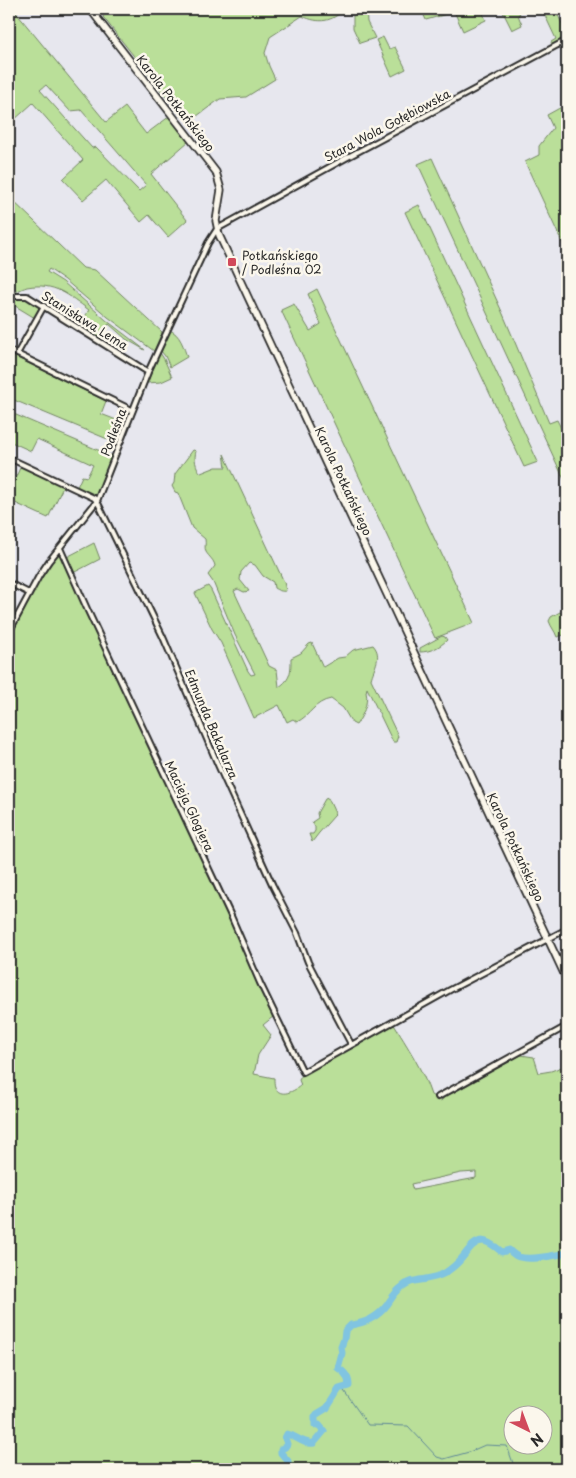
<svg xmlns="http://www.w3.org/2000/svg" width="576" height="1478" viewBox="0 0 576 1478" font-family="'Playpen Sans',sans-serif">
<rect width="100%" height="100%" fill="#e7e7ee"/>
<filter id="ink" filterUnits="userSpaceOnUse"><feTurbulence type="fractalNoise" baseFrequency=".02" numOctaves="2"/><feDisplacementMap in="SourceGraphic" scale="10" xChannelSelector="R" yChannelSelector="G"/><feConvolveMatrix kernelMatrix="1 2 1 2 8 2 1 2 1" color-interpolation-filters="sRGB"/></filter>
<g filter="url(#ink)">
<path fill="#badf99" stroke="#728562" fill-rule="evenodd" d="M9,9h4l93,113 19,-15 21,27 24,-18 19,25 -38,33 36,46 -19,17 -19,-22 -8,7 -35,-42 -23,20 -20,-21 20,-19 -50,-57 -20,18 -4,-4zM46,85l24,26 11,-1 65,75 -7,6 -43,-44 -4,1 -52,-58z
M107,9h238c-14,13 -25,15 -43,7l-32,21 -5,16 4,13 6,13 -29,18 -26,2 -27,20 -11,-2 -79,-100z
M353,9h13l1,13 8,16 -15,5 -7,-15z
M412,9h36l2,4 -24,7 -4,-9 -9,-1z
M453,9h28l5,11 -23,11z
M495,9h22l3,5 -2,1 4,10 -10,5 -10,-20 -5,3z
M542,9h13l12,25v4l-1,-1 -6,4v1l-11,6 -1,-1 4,-2 -1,-3 5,-3z
M383,37l6,12 6,-2 11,22 -14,7 -16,-36z
M567,104v149l-42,-91 14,-7v-9l14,-18 -6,-13z
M432,158l71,156 46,109 8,-3 10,20v9l-3,3 3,8v26l-149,-322z
M9,197l74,71 12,2 67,62 -8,19 -46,-34 -43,-37 -16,-11 -2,3 16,10 43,38 39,30 -19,-11 -17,-15 -10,14 -19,-13 9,-15c-21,-15 -34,-28 -62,-23 -7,2 -11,6 -18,6z
M419,205l119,257 -14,5 -119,-255z
M317,289l157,334 -39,15 -154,-328 13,-6 16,27 11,-7 -13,-30z
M27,298l13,8 -5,12 -23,-14v-3l3,-2z
M169,330c11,3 15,18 18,27l-17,10 -5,-11 -5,-6z
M160,353l4,6 8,18 -11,5 -14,1z
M9,354l97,47 -5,13 18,7 -4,14 2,8 -108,-45z
M9,412l103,44 -15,39 -2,1 -18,-9 5,-11 5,1 6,-12 -56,-26 -6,12 -22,-10z
M193,450l3,1c-2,7 -1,16 5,22l15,-6h10l-2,-13 60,128 2,9c-4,1 -9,-1 -12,-3l-1,-6 -10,-6 -8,-11 -6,-2 -8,9 -1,8 9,11 -5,1 -6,-3 -4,2 35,75 8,4 2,17c12,-8 12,-16 12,-29l10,-5 8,-9 3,-1 11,24 15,-9 7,-1 8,-7 20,-5c10,11 1,22 -2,34l27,57 -2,6h-3l-26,-54 -1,4c3,11 -4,25 -10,33l-4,-2 -9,-15 -12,-9c-17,3 -20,16 -34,23l-4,-3 -6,3 -8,-17 -25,13 -33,-75 -9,-14 -17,-36 13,-7 3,4 37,81 3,4 4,-1 -20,-39 -22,-53 -5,-7 7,-9c-1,-6 -6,-9 -9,-14 -2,-5 0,-8 -1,-13l-13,-11 -14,-35 -3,-1 -3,-6 2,-3 1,-9z
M21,466l43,19 -16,33 -35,-16 1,-6 -5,-3v-2z
M94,543l6,16 -27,14 -8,-15z
M60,553l207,445 7,18 -11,9 8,10 -13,20 -4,19 20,4c0,3 0,6 1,9 5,12 20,4 26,-2l-2,-5 3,-5 91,-52c14,23 30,47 38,72l10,6 5,-6 7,-2 68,-38 13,2 5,16 12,-2 16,-6v404h-175l-7,-2 -9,2h-367v-832c10,-19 34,-73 51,-84zM476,1172v6l-63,12 -2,-6 50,-11zM514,1416h30v30h-30z
M560,612c7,5 7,14 7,22l-10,3c-2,-6 -6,-10 -8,-16l2,-4z
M442,636l3,1 2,3c-7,7 -17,12 -27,12v-4z
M328,798l7,15 -1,3 -15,17 -7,9 -3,-8h4l2,-3v-4l-3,-5 6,-4 -1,-5 8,-14z"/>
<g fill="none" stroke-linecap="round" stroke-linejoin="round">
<path stroke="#5e8798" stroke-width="1" d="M342,1388l26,37 40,1 29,31 7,2 25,-7 16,-7 22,1 8,23"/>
<path stroke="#80c4e1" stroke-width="7" d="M287,1469l1,-8 -7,-8v-4l4,-2 2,-3 -2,-6 2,-4c10,2 16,11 27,9l10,-12 -5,-6h-4v-8l2,-3 10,-6 12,-19 10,-3c0,-8 -4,-14 -11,-18l4,-15 -1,-6 3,-8 1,-8 6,-6c15,-2 27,-8 36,-20 5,-7 8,-13 15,-18 11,-10 28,-5 43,-14 6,-4 13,-10 17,-15 6,-7 11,-16 20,-17 7,0 15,7 20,11l7,-2c3,3 7,6 10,7 13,4 35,-2 48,-4"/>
<defs>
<path id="street" d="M9,296h18l121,76
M9,350l123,60
M17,354l27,-48
M9,458l85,40 3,3 66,136 55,128 55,121 24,47 11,29 43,82
M60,548l28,63 143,305 29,67 43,89 147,-82 117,-61
M9,583l20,10
M9,632l30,-56 10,-15 48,-60 51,-129 60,-129 9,-14 129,-71 221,-118
M438,1097l129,-71"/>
<path id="secondary" d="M90,9l126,163 5,18 -5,31 3,14 348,745"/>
</defs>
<use href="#street" stroke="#2b2b2b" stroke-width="8"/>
<use href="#secondary" stroke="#2b2b2b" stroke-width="9"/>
<use href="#street" stroke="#fbf7ec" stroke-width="4"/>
<use href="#secondary" stroke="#fbf7ec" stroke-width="5.5"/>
</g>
</g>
<rect fill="#d1495b" stroke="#fbf7ec" stroke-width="2" x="227" y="257" width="10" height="10" rx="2.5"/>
<g text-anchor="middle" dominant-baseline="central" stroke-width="5" stroke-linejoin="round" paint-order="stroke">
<g font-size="12" fill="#2b2b2b" stroke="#fbf7ec">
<text transform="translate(176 103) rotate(52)">Karola Potkańskiego</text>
<text transform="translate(387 125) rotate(-28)">Stara Wola Gołębiowska</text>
<text transform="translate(85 320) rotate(32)">Stanisława Lema</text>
<text transform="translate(113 432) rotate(-69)">Podleśna</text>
<text transform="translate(344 481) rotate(65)">Karola Potkańskiego</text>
<text transform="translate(212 724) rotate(67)">Edmunda Bakalarza</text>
<text transform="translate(190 806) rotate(65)">Macieja Glogiera</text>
<text transform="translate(516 847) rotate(65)">Karola Potkańskiego</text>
</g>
<g font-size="12" fill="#2b2b2b" stroke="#fbf7ec" text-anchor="start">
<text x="242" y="255">Potkańskiego<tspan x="242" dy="14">/ Podleśna 02</tspan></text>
</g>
</g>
<rect width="576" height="1478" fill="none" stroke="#fbf7ec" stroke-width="30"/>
<rect x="15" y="15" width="546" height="1448" fill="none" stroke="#2b2b2b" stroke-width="2" filter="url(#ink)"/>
<g transform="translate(528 1430) rotate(138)"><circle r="24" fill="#fbf7ec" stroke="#a8a59f"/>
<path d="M0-4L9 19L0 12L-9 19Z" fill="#d1495b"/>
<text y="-8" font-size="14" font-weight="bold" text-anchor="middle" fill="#2b2b2b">N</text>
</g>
</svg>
